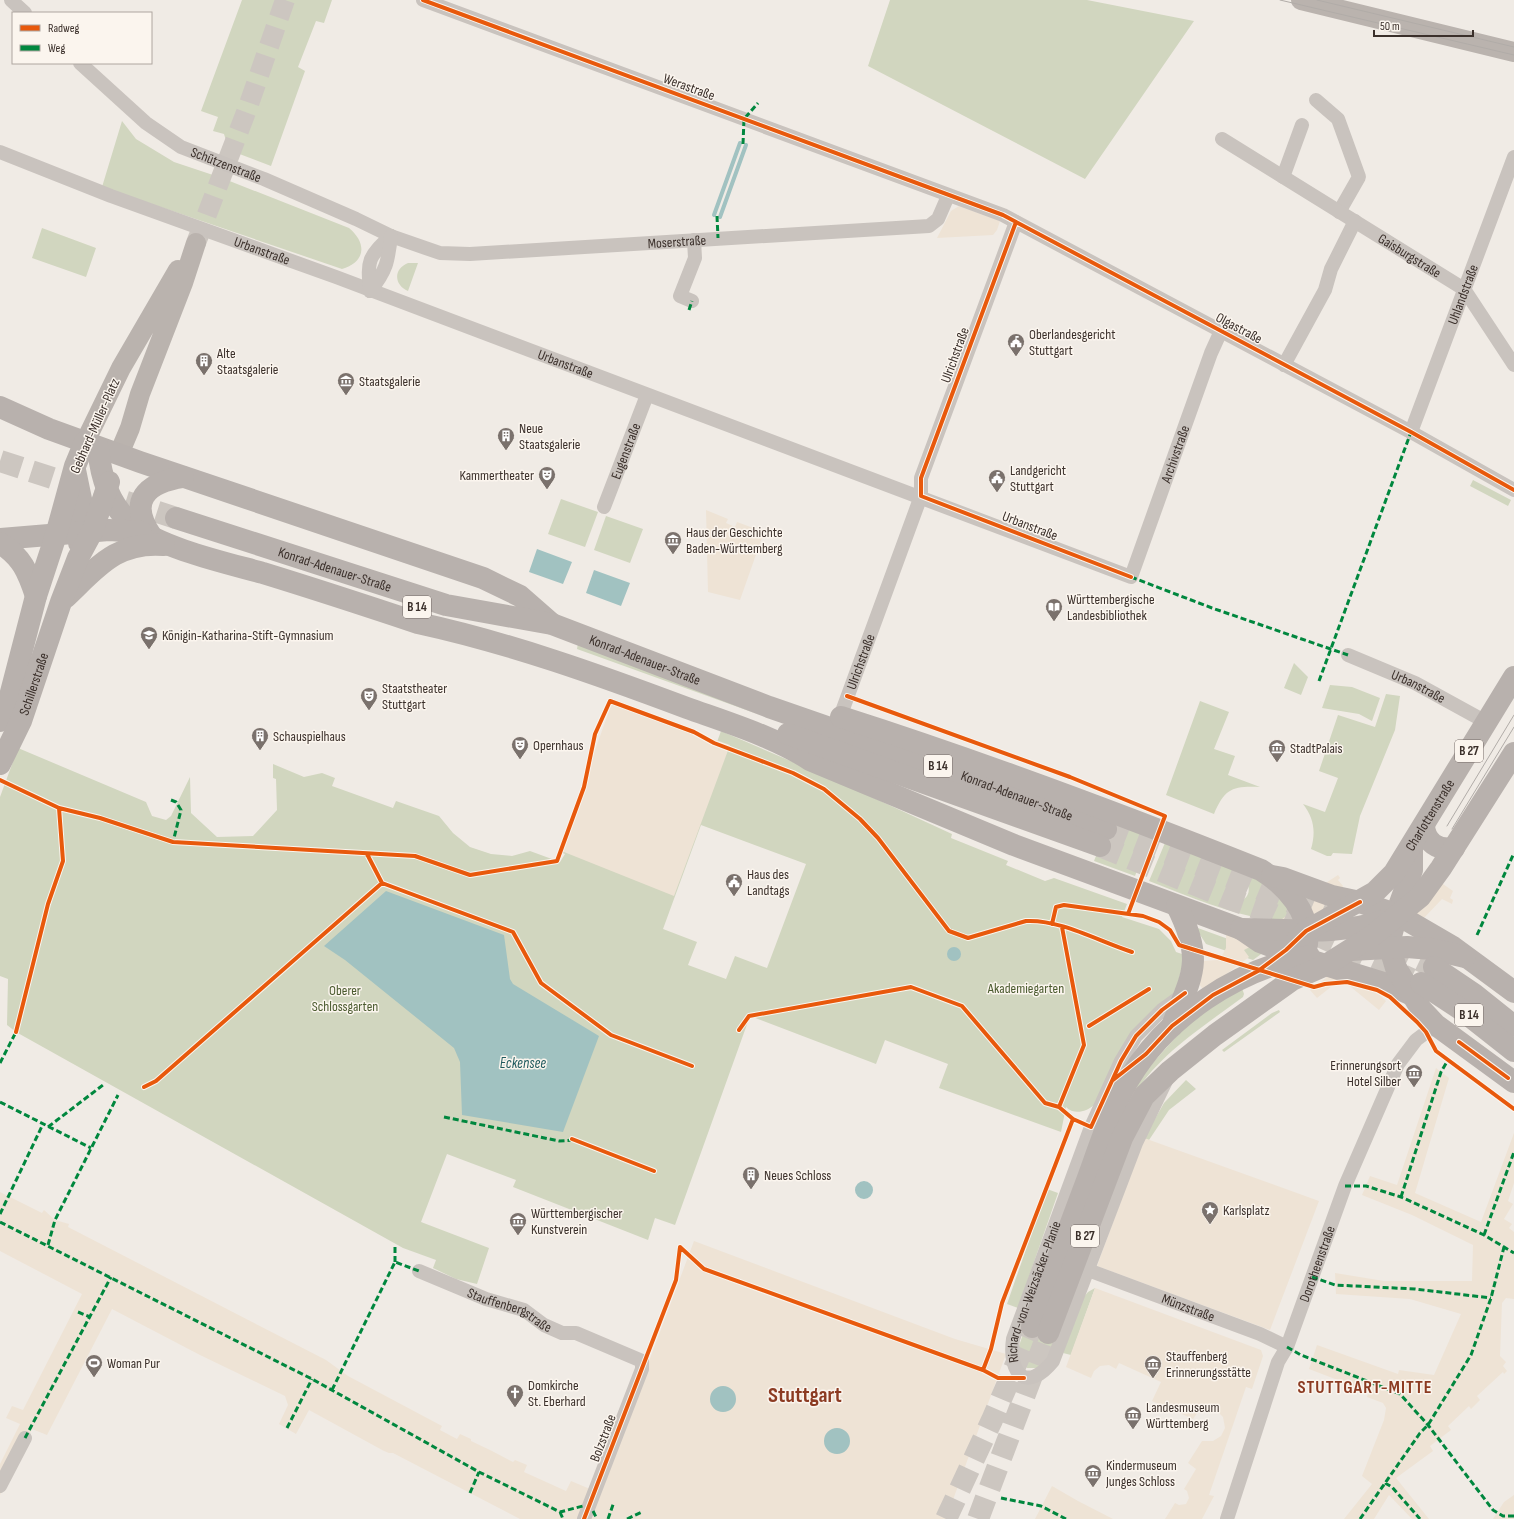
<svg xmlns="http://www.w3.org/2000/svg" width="1514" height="1519" viewBox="0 0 1514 1519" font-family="'Sofia Sans Condensed',sans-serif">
<rect width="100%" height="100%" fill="#f0ebe5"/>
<path fill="#d1d6bf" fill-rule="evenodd" d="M242,0h90l-8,23 -8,-2 -18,46 7,4 -34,95 -42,-16 -5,-16 -11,-3 5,-14 -17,-6z
M890,0h197l107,21 -109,158 -217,-113z
M122,121l14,18 38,23 48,16 127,50c18,15 17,34 -7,41l-240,-82z
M42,228l54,20 -10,29 -54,-19z
M408,263h10l-10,28c-14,-6 -15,-22 0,-28z
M1473,480l38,20 -3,6 -38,-20z
M561,499l37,13 -13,35 -37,-13z
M606,516l37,13 -13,34 -36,-13z
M578,643l182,72 -183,-66z
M1294,663l14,14 -7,18 -17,-7z
M1330,685l22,2 28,11 -8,23 -13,-7 -37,-6z
M1386,694l14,2 -5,34 -35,86 -8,38 -19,-1 -2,3h-4l-16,-7c5,-17 3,-31 -8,-45l22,8 13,-34 -19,-7 19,-56 37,12z
M1200,701l29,11 -15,37 21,7 -7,19 32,12c-27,-1 -35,1 -46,27l-48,-19z
M721,731l116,50 115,53 -1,4 57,23 -2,4 39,16 9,-3 73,26 -5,13 37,12 12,12 5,11 9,3 -9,35 -82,115c-8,7 -20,10 -28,2l-5,25 -122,-44 9,-24 -63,-24 -9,24 -126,-48 -75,209 -20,-7 -7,22 -135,-53 3,-7 -69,-26 -26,68 68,26 -12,36 -21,-5 -23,-11 3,-8 -33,-12 -387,-216 -9,-7 1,-46 -8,-3v-179l18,-49 128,54 6,14 14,4 5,-4 19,-39 1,36 26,24 36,-1 24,-26 -1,-31 -3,-1v-14l31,13 18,-4 13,5 -3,8 61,22 3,-7 43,15 14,17 17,14 21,7 21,2 18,-5 30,11 5,-8 -7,-3 26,-70 105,38zM701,825l105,39 -39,104 -32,-12 -9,23 -38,-14 9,-23 -34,-13z
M1111,818l40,15 -16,43 -41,-15z
M1167,838l90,34 34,38 -3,7 -7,5c-46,-6 -88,-24 -132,-41zM1238,878l9,4c4,10 1,16 -8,20l-9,-4z
M1195,927l69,25 -11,8 -47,-16z
M1242,988l2,6 -1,3c-39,29 -81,55 -108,96l5,-16 55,-61z
M1279,1010l1,2 -56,40 -2,-2 50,-37z
M1186,1080l10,9 -27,21 -20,30 -5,-2 20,-35z
M1047,1189l11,4 -40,115 -11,-4z
M1095,1288l-24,67 -8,-2 20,-55 5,-6z
M1026,1325l31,11 -8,20 -11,12h-11l-8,-7v-15z"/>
<path fill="#eee3d5" d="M959,206l41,15 -3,9 -4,5 -56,3 14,-27z
M706,510l22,9 -2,4 9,4 2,-5 27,10 -24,68 -32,-8z
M612,703l118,42 -56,151 -115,-46z
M1338,875l2,3 -2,2 5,6 -3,22 -69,28 -27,14 5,7 -45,34 -7,-10 5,-20 15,-1 6,-6 3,-6v-26h52l22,-16 3,-7 9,-7z
M1430,875l23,16 -3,7 3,2 -1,4 -10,-5 -19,20 -35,23 -16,13 -19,7 24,30 9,9 -7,9 -38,-31 -24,19 -7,-8 16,-12 -5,-8z
M1436,1068l13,10 -34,115 66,29 33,-89v50l-6,18 5,3 -9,15 8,5 -3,4 5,4v67l-8,-1 -4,5 -2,53 6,6 -3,4 4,5 -3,3 -1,-2 -26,24 3,4 -9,9 -2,-3 -21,20 3,4 -21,16 3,5 -37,27 33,41h-17l-23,-24 -15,24h-30l28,-35 -10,-8 22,-56 2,-12 -3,-5 -16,-6 2,-5 -60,-23 8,-24 81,29 1,-4 35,5 27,-61 -51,-15 -74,-5 -1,-21 49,8h88l1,-36 -61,-30 -50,-20 8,-19 27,9z
M1144,1138l175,63 -49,129 -173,-64z
M0,1192l42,21 2,-3 11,10 14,4 -1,3 258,133 22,16 94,50 -2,4 17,9 3,-5 11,5v2l21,10 21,11 2,-2 12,5 -3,7 42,19 5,-10 19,8 -12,30h-58l-127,-66h-4l-5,-2 -75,-41 -13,24 -17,-10 9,-19 -3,-9 -85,-41 -88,-46 -65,126 -15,-6 -32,66v-31l20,-40 -14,-6 6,-12 11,4 59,-116 -82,-43z
M694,1241l261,98 51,15 -60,165h-356z
M1095,1288l166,62 2,6 -11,33 -6,-2 -37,108 5,1 -12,23h-37l10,-16 4,2 7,-1 3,-6 -2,-7 -3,-2 12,-20 -8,-6 14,-22h11l8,-5 4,-8 -2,-11 -7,-7 -11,-1 -7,3 -5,7 -41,-18 9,-19 -42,-19 -3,6 -7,-4 -9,1 -6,5 -3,7 -25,-11z
M1052,1486l26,15 35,18h-78z
M1514,1495v24h-21l11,-17z"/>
<path fill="#a1c2c1" d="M537,549l35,13 -9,22 -34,-12z
M594,570l36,13 -9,23 -35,-13z
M386,891l118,44 6,44 3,5 86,52 -36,96 -101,-17 -2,-53 -6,-14 -109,-88 -21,-14z
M947 954a7 7 0 1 1 14 0a7 7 0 1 1-14 0Z
M855 1190a9 9 0 1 1 18 0a9 9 0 1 1-18 0Z
M710 1399a13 13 0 1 1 26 0a13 13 0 1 1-26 0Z
M824 1441a13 13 0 1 1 26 0a13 13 0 1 1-26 0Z"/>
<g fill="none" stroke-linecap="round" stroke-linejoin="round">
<path stroke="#a1c2c1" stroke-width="4" d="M714,215l26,-72
M720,217l26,-72"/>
<path stroke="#ccc6c0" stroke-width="20" stroke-dasharray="20 10" stroke-linecap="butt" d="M196,243l52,-136 37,-107"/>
<path stroke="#ccc6c0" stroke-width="22" stroke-dasharray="22 11" stroke-linecap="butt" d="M0,461l176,57
M1106,829l135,52 101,43
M1100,846l130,53 40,14 141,66
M1390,946l44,21
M946,1519l46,-99 40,-93
M978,1519l70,-186"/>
<g stroke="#c9c3be" stroke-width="14">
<path d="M11,0l14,13"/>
<path d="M423,0l580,215 408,217 103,58"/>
<path id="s1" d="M80,63l66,60 35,24 83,32 92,40 35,17 49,17 30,1 459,-28 9,-7 10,-23"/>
<path d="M1316,100l22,19 21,58 -20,35"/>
<path id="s2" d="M1222,139l242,150 50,76"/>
<path id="s3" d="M0,152l111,44 225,81 795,300 80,-224 10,-22"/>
<path d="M1283,177l19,-52"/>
<path d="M370,291c-3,-31 -2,-34 21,-55"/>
<path d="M370,291c17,-21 18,-30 21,-55"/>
<path d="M692,301l-12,-5 15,-38 -1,-18"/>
<path d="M1284,365l41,-75 6,-21 24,-48"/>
<path id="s4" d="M1411,432l103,-275"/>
<path id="s5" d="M604,507l43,-112"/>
<path id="s6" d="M1348,655l67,28 71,39"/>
<path id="s7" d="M840,717l81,-221v-18l95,-256"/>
<path id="s8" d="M1166,1081l-30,62 -83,218c-26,32 -45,14 -40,-22l78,-212 30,-66 15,-25 26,-26 22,-16"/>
<path id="s9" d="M1088,1270l172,64 27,13"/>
<path id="s10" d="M419,1271l67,28 38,11 20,15 18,8h14l66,28v8l-58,150"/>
<path d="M0,1486l25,-48"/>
<path id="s11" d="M1227,1519l51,-157 9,-15 58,-161 53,-122 18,-24 20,-15"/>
</g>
<path stroke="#bab3ae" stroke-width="20" d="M1301,0l213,52
M85,442l36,-74 57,-98
M119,454l11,-26 10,-34 43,-111 13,-40"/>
<g stroke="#b8b1ad" stroke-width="22">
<path d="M0,407l49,22 91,33 343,116 37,18 32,28"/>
<path d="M98,448c3,30 11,57 35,77 27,23 94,38 130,48 52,16 104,33 155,50 92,20 181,52 269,85 39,14 88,29 123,52l204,85 227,84 19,13 43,16 87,27 22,10"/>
<path d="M75,470l7,34 -3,39"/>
<path id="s12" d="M176,518l270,87 106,19 217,83 170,59 167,63"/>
<path d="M152,537c-25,-36 -6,-54 31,-60"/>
<path d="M0,539l109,-9 32,2"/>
<path d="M0,543c22,14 28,29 36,53"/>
<path d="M65,598c32,-30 51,-57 99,-53"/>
<path d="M841,717c141,45 282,98 420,153 25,15 50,43 46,74 -1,9 -7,18 -10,26"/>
<path d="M0,721l10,-25 26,-100 20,-61 19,-69 10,-24"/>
<path d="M788,734l312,112"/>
<path id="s13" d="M0,764l21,-43 40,-119 17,-44 14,-26 17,-50"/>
<path d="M1424,826c1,16 14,25 30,22"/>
<path d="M1412,849v21l-12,33 -9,33 -1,12 6,20 25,41 15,16 78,57"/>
<path d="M1272,876l11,2 49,18 28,6 38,13 55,32 61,45"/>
<path d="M1241,929c48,0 99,7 144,-9"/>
<path id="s14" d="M1297,940l9,-9 69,-39 19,-19 120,-196"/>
<path d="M1351,950l56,-3 24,2 34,8"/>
<path d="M1434,967l40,27 40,32"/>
<path d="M1421,983l41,27 52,41"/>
<path d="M1172,1026c21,-53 32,-66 5,-120"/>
<path d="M1032,1327c17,-45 34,-91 51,-136 14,-36 26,-78 46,-112 38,-63 108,-110 180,-123"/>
<path d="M1048,1333l74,-195 22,-42 26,-25 45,-36 77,-55 34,-15 46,-29 48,-39 21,-29 73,-115"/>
</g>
<path stroke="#b1aca8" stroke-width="1" d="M1280,0l234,55
M1317,0l197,47
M1447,826l67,-111
M1452,829l62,-102"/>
<path stroke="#00873e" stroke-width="3" stroke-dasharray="6 3" stroke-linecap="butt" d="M743,144l1,-25 14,-16
M717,216l1,22
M689,310l3,-9
M1131,577l81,31 136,47
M1319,681l92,-249
M171,800l5,2 5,8 -8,32
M1477,935l37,-82
M0,1063l16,-31
M0,1102l91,46
M444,1117l115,24 15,-1
M48,1127l55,-42
M1345,1186h21l35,11 83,38 30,18
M1401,1197l40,-125 7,-12
M0,1214l43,-90
M0,1222l312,157 167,93 81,40 23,-6
M1484,1235l30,-83
M48,1245l7,-25 63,-125
M395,1262v-17
M1312,1277l23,8 80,4 76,9
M78,1312l12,5
M1287,1347l14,8 99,39 28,31 65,85 10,6h11
M332,1390l63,-128 24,9
M287,1428l25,-49
M25,1438l86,-161
M1385,1483l7,4 28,32
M470,1493l9,-21
M1001,1498l40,8 25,13
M593,1511l4,8
M560,1512l3,7
M608,1519l6,-17
M627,1519l15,-7
M1360,1519l60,-86 8,-8 43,-70 20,-57 13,-51"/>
<defs>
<path id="cycleway" d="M423,0l580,215 408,217 103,58
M1016,222l-95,256v18l210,81
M847,696l223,81 95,39 -37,98
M0,780l59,28 41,10 73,24 242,14 55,19 87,-14 27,-74 11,-53 15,-33 84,31 20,11 79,30 31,16 36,30 18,19 71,93 19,7 58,-17c34,-2 74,21 106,31
M367,854l15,29 131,49 28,51 70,52 81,31
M1052,924l4,-17 8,-2 79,11 16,6 11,8 9,15 135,42 11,-3 22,-2 30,8 13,7 27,25 9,10 10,19 78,58
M1089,1026l60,-37
M739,1030l10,-14 162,-29 51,19 83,97 14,4 14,12 18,8 30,-66 15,-25 26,-26 23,-17
M16,1032l32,-128 15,-43 -4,-53
M1459,1042l49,36
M1113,1080l33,-26 26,-28 41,-31 45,-24 28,-21 20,-19 54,-29
M144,1087l12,-6 226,-198
M1059,1107l25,-62 -22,-118
M572,1139l82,32
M680,1247l24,22 279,101 15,8h26
M983,1370l8,-21 11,-46 71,-184
M584,1519l92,-239 4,-33"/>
</defs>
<use href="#cycleway" stroke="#fbf5ee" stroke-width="6"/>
<use href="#cycleway" stroke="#e8590c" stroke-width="4"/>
</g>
<defs>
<symbol id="civic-pin" viewBox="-11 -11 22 30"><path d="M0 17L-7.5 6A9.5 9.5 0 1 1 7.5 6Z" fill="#7a716c" stroke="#fbf5ee"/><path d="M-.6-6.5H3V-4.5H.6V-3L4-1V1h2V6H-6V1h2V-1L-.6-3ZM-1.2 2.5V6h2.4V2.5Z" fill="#fff"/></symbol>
<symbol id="building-pin" viewBox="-11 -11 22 30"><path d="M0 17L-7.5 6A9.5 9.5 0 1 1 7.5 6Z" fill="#7a716c" stroke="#fbf5ee"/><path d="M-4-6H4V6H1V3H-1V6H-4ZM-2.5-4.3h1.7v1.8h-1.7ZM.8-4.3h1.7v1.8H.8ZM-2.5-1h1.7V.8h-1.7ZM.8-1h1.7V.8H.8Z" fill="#fff"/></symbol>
<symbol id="museum-pin" viewBox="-11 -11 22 30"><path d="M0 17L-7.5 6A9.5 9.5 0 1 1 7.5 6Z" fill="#7a716c" stroke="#fbf5ee"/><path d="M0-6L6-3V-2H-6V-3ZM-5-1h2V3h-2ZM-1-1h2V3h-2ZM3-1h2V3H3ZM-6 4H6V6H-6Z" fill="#fff"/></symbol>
<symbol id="theatre-pin" viewBox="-11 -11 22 30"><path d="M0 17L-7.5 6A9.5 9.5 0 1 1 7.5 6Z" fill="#7a716c" stroke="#fbf5ee"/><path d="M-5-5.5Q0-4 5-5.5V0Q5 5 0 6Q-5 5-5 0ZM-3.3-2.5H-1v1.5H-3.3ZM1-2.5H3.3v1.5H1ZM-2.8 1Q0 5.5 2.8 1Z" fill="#fff"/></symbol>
<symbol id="library-pin" viewBox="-11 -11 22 30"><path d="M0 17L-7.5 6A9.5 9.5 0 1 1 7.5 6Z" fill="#7a716c" stroke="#fbf5ee"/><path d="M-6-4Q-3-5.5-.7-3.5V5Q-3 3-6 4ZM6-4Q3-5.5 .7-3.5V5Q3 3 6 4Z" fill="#fff"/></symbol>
<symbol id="school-pin" viewBox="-11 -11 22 30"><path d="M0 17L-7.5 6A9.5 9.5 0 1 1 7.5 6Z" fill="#7a716c" stroke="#fbf5ee"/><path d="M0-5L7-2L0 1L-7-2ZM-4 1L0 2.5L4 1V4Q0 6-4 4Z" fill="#fff"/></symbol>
<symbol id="sight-pin" viewBox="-11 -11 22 30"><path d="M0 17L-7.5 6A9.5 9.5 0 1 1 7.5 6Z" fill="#7a716c" stroke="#fbf5ee"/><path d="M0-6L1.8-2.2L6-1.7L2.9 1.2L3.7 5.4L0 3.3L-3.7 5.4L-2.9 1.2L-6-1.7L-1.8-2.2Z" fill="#fff"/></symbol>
<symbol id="stadium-pin" viewBox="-11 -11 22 30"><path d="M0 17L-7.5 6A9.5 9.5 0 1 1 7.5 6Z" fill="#7a716c" stroke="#fbf5ee"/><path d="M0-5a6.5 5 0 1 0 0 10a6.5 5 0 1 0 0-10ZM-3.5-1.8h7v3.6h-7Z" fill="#fff"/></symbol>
<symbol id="church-pin" viewBox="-11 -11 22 30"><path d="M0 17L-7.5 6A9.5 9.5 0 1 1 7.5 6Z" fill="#7a716c" stroke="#fbf5ee"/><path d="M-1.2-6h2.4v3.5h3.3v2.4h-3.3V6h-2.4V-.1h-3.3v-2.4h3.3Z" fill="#fff"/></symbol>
</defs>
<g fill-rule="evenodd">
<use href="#civic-pin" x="1006" y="332" width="20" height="27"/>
<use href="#building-pin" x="194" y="351" width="20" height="27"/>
<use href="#museum-pin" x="336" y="371" width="20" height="27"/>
<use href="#building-pin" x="496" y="426" width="20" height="27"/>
<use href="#theatre-pin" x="537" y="465" width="20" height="27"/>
<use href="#civic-pin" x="987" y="468" width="20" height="27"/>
<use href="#museum-pin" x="663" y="530" width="20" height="27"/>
<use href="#library-pin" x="1044" y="597" width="20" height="27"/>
<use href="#school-pin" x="139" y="625" width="20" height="27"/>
<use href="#theatre-pin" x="359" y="686" width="20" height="27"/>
<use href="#building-pin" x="250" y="726" width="20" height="27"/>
<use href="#theatre-pin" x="510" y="735" width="20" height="27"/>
<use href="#museum-pin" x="1267" y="738" width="20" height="27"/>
<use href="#civic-pin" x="724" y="872" width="20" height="27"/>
<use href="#museum-pin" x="1404" y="1063" width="20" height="27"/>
<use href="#building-pin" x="741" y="1165" width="20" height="27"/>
<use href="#sight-pin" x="1200" y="1200" width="20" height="27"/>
<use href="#museum-pin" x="508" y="1211" width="20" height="27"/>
<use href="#stadium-pin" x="84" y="1353" width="20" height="27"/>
<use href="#museum-pin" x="1143" y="1354" width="20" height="27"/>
<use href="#church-pin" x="505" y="1383" width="20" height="27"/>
<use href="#museum-pin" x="1123" y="1405" width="20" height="27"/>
<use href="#museum-pin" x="1083" y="1463" width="20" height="27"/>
</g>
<g text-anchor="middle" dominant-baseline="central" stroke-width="3" stroke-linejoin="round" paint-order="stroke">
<g fill="#fbf5ee" stroke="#756b66" stroke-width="1">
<rect x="403" y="596" width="28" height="22" rx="3"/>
<rect x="1455" y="740" width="28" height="22" rx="3"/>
<rect x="924" y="755" width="28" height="22" rx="3"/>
<rect x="1455" y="1004" width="28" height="22" rx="3"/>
<rect x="1071" y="1225" width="28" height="22" rx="3"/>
</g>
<g font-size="13" font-weight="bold" fill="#3b302b">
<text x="417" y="607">B 14</text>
<text x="1469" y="751">B 27</text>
<text x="938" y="766">B 14</text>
<text x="1469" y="1015">B 14</text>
<text x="1085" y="1236">B 27</text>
</g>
<g font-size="14" fill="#3b302b" stroke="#fbf5ee">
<text transform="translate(689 87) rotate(20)">Werastraße</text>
<text stroke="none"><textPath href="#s1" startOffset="180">Schützenstraße</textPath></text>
<text stroke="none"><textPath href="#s1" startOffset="649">Moserstraße</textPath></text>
<text stroke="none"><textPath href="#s3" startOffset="280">Urbanstraße</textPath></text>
<text stroke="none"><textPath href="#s2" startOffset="221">Gaisburgstraße</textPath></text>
<text stroke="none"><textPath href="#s4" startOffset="147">Uhlandstraße</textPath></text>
<text transform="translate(1239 328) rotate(28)">Olgastraße</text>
<text transform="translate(955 355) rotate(-70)">Ulrichstraße</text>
<text stroke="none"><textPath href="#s3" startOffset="604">Urbanstraße</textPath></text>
<text transform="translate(95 426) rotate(-66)">Gebhard-Müller-Platz</text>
<text stroke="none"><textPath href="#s5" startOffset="60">Eugenstraße</textPath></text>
<text stroke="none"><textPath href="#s3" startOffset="1339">Archivstraße</textPath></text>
<text transform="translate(1030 526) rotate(21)">Urbanstraße</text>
<text stroke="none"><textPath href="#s12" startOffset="167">Konrad-Adenauer-Straße</textPath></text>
<text stroke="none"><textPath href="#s12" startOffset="491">Konrad-Adenauer-Straße</textPath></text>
<text stroke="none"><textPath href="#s7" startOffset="59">Ulrichstraße</textPath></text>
<text stroke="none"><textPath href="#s13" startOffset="87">Schillerstraße</textPath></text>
<text stroke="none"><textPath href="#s6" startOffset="77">Urbanstraße</textPath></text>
<text stroke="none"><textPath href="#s12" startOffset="887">Konrad-Adenauer-Straße</textPath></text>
<text stroke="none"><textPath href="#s14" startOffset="187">Charlottenstraße</textPath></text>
<text stroke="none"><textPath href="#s11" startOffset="271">Dorotheenstraße</textPath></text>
<text stroke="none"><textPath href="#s8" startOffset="430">Richard-von-Weizsäcker-Planie</textPath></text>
<text stroke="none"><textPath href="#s9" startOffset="107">Münzstraße</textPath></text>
<text stroke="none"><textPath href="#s10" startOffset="99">Stauffenbergstraße</textPath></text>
<text transform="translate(603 1438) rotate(-69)">Bolzstraße</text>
</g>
<g font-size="14" fill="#3b302b" stroke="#fbf5ee" text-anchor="start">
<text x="1029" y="334">Oberlandesgericht<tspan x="1029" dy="16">Stuttgart</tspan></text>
<text x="217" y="353">Alte<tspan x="217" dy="16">Staatsgalerie</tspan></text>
<text x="359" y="381">Staatsgalerie</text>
<text x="519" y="428">Neue<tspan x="519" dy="16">Staatsgalerie</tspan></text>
<text x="1010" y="470">Landgericht<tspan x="1010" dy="16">Stuttgart</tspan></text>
<text x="534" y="475" text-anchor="end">Kammertheater</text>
<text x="686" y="532">Haus der Geschichte<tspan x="686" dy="16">Baden-Württemberg</tspan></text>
<text x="1067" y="599">Württembergische<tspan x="1067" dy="16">Landesbibliothek</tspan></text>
<text x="162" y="635">Königin-Katharina-Stift-Gymnasium</text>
<text x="382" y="688">Staatstheater<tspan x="382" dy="16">Stuttgart</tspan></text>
<text x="273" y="736">Schauspielhaus</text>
<text x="533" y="745">Opernhaus</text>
<text x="1290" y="748">StadtPalais</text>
<text x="747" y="874">Haus des<tspan x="747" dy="16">Landtags</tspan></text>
<text x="1401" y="1065" text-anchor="end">Erinnerungsort<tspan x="1401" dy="16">Hotel Silber</tspan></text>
<text x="764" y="1175">Neues Schloss</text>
<text x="1223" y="1210">Karlsplatz</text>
<text x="531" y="1213">Württembergischer<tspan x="531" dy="16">Kunstverein</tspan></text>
<text x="1166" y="1356">Stauffenberg<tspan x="1166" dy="16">Erinnerungsstätte</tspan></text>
<text x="107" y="1363">Woman Pur</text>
<text x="528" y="1385">Domkirche<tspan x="528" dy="16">St. Eberhard</tspan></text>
<text x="1146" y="1407">Landesmuseum<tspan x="1146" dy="16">Württemberg</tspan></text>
<text x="1106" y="1465">Kindermuseum<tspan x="1106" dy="16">Junges Schloss</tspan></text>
</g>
<g font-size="14" fill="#4a5a2e" stroke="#fbf5ee">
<text x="1026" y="988">Akademiegarten</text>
<text x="345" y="990">Oberer<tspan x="345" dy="16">Schlossgarten</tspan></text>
</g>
<g font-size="15" font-style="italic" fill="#1f5a5e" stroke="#fbf5ee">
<text x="523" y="1063">Eckensee</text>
</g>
<g font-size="18" font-weight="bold" letter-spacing="1" fill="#8c3b22" stroke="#fbf5ee">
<text x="1365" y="1387">STUTTGART-MITTE</text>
</g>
<g font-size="22" font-weight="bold" fill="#8c3b22" stroke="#fbf5ee">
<text x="805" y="1395">Stuttgart</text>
</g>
</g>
<rect x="12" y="12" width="140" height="52" fill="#fbf5ee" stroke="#aea6a0"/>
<rect x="20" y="25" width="20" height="6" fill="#e8590c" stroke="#aea6a0"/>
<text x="48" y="32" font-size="12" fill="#3b302b">Radweg</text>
<rect x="20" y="45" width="20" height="6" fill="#00873e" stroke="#aea6a0"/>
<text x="48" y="52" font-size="12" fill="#3b302b">Weg</text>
<path d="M1374 30v6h99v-6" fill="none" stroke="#3b302b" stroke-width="2"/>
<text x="1380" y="30" font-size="12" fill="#3b302b" stroke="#fbf5ee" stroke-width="3" paint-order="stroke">50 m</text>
</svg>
